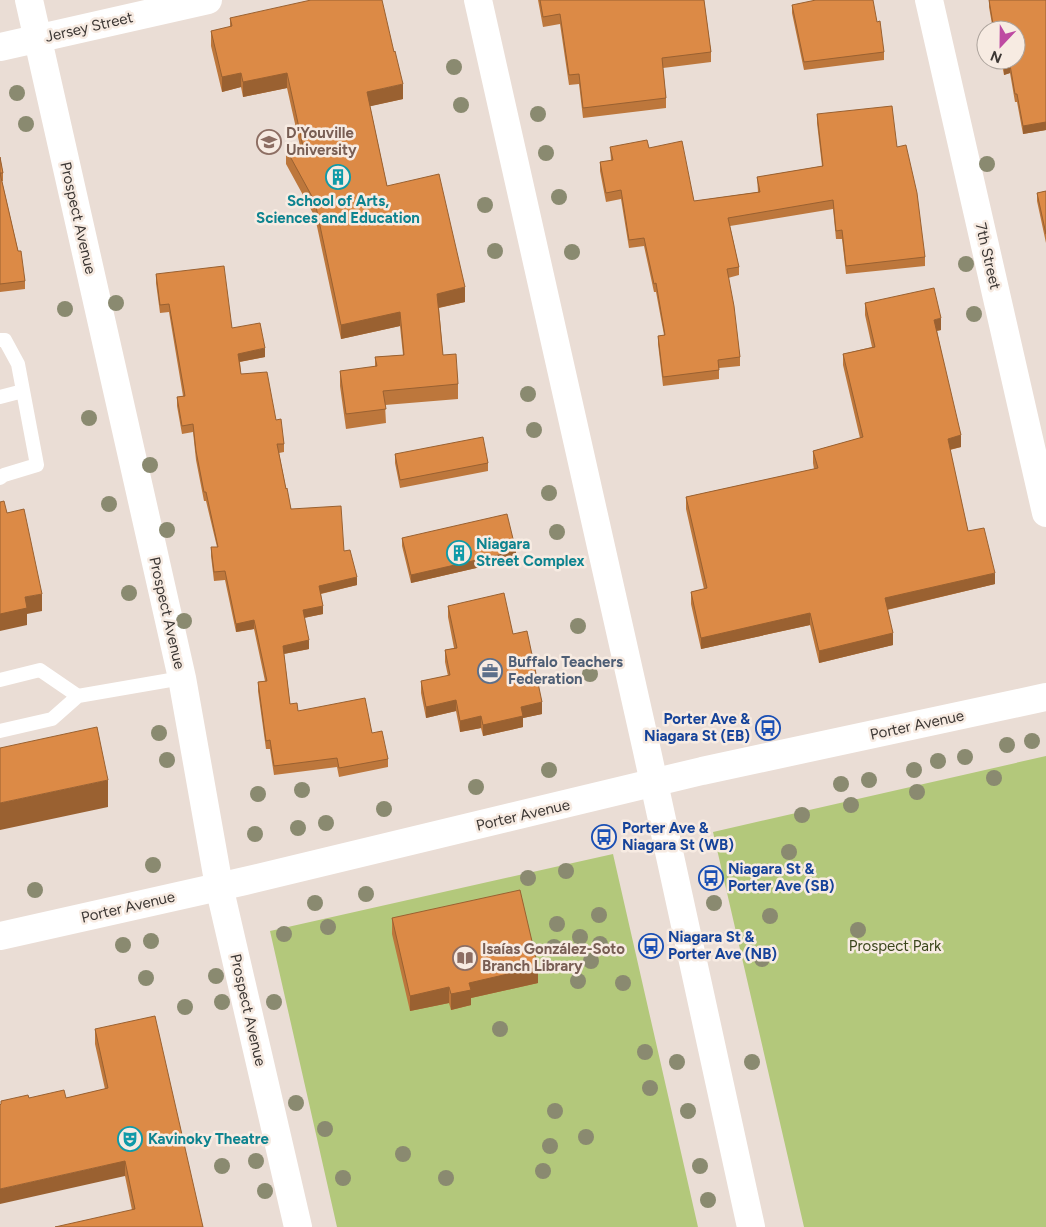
<svg xmlns="http://www.w3.org/2000/svg" width="1046" height="1227" viewBox="0 0 1046 1227" font-family="Figtree,sans-serif">
<rect width="100%" height="100%" fill="#eaddd5"/>
<path fill="#b3c87b" d="M1046,756v471h-242l-91,-395z
M613,854l85,373h-361l-67,-296z"/>
<g fill="none" stroke-linecap="round" stroke-linejoin="round">
<path stroke="#fff" stroke-width="14" d="M0,340h5l13,24 19,101 -33,10 -4,3
M0,397l23,-6
M0,680l40,-10 38,26
M0,731l52,-12 26,-23 104,-18"/>
<path stroke="#fff" stroke-width="28" d="M29,0l153,678 37,208 79,341
M929,0l117,513
M0,47l208,-47"/>
<path stroke="#fff" stroke-width="28" d="M0,936l245,-55 457,-110 344,-74"/>
<path stroke="#fff" stroke-width="28" d="M478,0l169,751 104,476"/>
</g>
<g fill="#8a8a70">
<circle cx="454" cy="67" r="8"/>
<circle cx="17" cy="93" r="8"/>
<circle cx="461" cy="105" r="8"/>
<circle cx="538" cy="114" r="8"/>
<circle cx="26" cy="124" r="8"/>
<circle cx="546" cy="153" r="8"/>
<circle cx="987" cy="164" r="8"/>
<circle cx="559" cy="197" r="8"/>
<circle cx="485" cy="205" r="8"/>
<circle cx="495" cy="251" r="8"/>
<circle cx="572" cy="252" r="8"/>
<circle cx="966" cy="264" r="8"/>
<circle cx="116" cy="303" r="8"/>
<circle cx="65" cy="309" r="8"/>
<circle cx="974" cy="314" r="8"/>
<circle cx="528" cy="394" r="8"/>
<circle cx="89" cy="418" r="8"/>
<circle cx="534" cy="430" r="8"/>
<circle cx="150" cy="465" r="8"/>
<circle cx="549" cy="493" r="8"/>
<circle cx="109" cy="504" r="8"/>
<circle cx="167" cy="530" r="8"/>
<circle cx="557" cy="532" r="8"/>
<circle cx="129" cy="593" r="8"/>
<circle cx="184" cy="621" r="8"/>
<circle cx="578" cy="626" r="8"/>
<circle cx="590" cy="674" r="8"/>
<circle cx="159" cy="733" r="8"/>
<circle cx="1032" cy="741" r="8"/>
<circle cx="1007" cy="745" r="8"/>
<circle cx="965" cy="757" r="8"/>
<circle cx="167" cy="760" r="8"/>
<circle cx="938" cy="761" r="8"/>
<circle cx="549" cy="770" r="8"/>
<circle cx="914" cy="770" r="8"/>
<circle cx="994" cy="778" r="8"/>
<circle cx="869" cy="780" r="8"/>
<circle cx="841" cy="784" r="8"/>
<circle cx="476" cy="787" r="8"/>
<circle cx="302" cy="790" r="8"/>
<circle cx="917" cy="792" r="8"/>
<circle cx="258" cy="794" r="8"/>
<circle cx="851" cy="805" r="8"/>
<circle cx="384" cy="809" r="8"/>
<circle cx="802" cy="815" r="8"/>
<circle cx="326" cy="823" r="8"/>
<circle cx="298" cy="828" r="8"/>
<circle cx="255" cy="834" r="8"/>
<circle cx="789" cy="852" r="8"/>
<circle cx="153" cy="865" r="8"/>
<circle cx="566" cy="871" r="8"/>
<circle cx="528" cy="878" r="8"/>
<circle cx="35" cy="890" r="8"/>
<circle cx="366" cy="894" r="8"/>
<circle cx="315" cy="903" r="8"/>
<circle cx="714" cy="903" r="8"/>
<circle cx="599" cy="915" r="8"/>
<circle cx="770" cy="916" r="8"/>
<circle cx="557" cy="924" r="8"/>
<circle cx="328" cy="927" r="8"/>
<circle cx="858" cy="930" r="8"/>
<circle cx="284" cy="934" r="8"/>
<circle cx="580" cy="937" r="8"/>
<circle cx="151" cy="941" r="8"/>
<circle cx="600" cy="944" r="8"/>
<circle cx="123" cy="945" r="8"/>
<circle cx="554" cy="947" r="8"/>
<circle cx="762" cy="959" r="8"/>
<circle cx="591" cy="961" r="8"/>
<circle cx="216" cy="976" r="8"/>
<circle cx="146" cy="978" r="8"/>
<circle cx="578" cy="981" r="8"/>
<circle cx="623" cy="983" r="8"/>
<circle cx="222" cy="1002" r="8"/>
<circle cx="274" cy="1002" r="8"/>
<circle cx="185" cy="1007" r="8"/>
<circle cx="500" cy="1029" r="8"/>
<circle cx="645" cy="1052" r="8"/>
<circle cx="677" cy="1062" r="8"/>
<circle cx="752" cy="1062" r="8"/>
<circle cx="650" cy="1088" r="8"/>
<circle cx="296" cy="1103" r="8"/>
<circle cx="555" cy="1111" r="8"/>
<circle cx="688" cy="1111" r="8"/>
<circle cx="325" cy="1129" r="8"/>
<circle cx="586" cy="1137" r="8"/>
<circle cx="550" cy="1146" r="8"/>
<circle cx="403" cy="1154" r="8"/>
<circle cx="256" cy="1161" r="8"/>
<circle cx="222" cy="1166" r="8"/>
<circle cx="700" cy="1166" r="8"/>
<circle cx="543" cy="1171" r="8"/>
<circle cx="343" cy="1178" r="8"/>
<circle cx="446" cy="1178" r="8"/>
<circle cx="265" cy="1191" r="8"/>
<circle cx="708" cy="1200" r="8"/>
</g>
<path fill="#bd773c" d="M538,0h166l7,52v10l-48,6 3,30v10l-83,10 -4,-34 -10,1 -9,-61 -17,3z
M989,0h57v130l-23,4 -6,-32h-2l-5,-29 -6,2 -3,-15h15v-30h-23l-4,-23z
M792,5l92,47v8l-80,10 -12,-57z
M230,18l173,81 -33,7 17,80 78,116 -26,6 4,47 15,29v15l-73,6 1,18 -40,6 -6,-43v-15l35,-4v-10l28,-2 -3,-29 -59,13 -26,-122 -29,-53v-15l14,-3 -13,-58 -44,9 -2,-10 -19,5 -11,-46v-15l19,-4z
M817,114l80,33 28,110v9l-79,8 -4,-35h-6l-3,-30 -103,17 9,41v8l-11,3 12,79v9l-21,2v11l-56,7 -5,-42v-8l6,-1 -8,-43h-2l-10,-46 -15,2 -8,-49 -15,3 -6,-31v-9l11,-1 -1,-14 39,1 45,53 64,-9 -1,-15 65,-11 -5,-43z
M0,157l3,16v8h-1l23,100v8l-25,3z
M1046,191v52l-9,-42v-8z
M156,274l76,54 33,29 -25,5 1,12 35,46 8,24v8l-5,1 7,36 5,20 53,42 13,34 -36,9 2,20 -19,4 5,31 -25,5 6,50 8,7 74,22 16,26v8l-49,10 -2,-10 -63,8 -4,-26h-4l-8,-58v-9l7,-1 -11,-52 -18,3 -11,-52 -11,1 -3,-25v-9h6l-11,-46h-2l-8,-41 -3,-28 -11,2 -5,-28v-9l6,-1 -14,-84 -9,1 -4,-30z
M865,303l76,27 -4,1 24,116 -11,3 18,81 27,53 -108,26 6,35 -74,18 -9,-38 -109,24 -10,-45v-12l13,-3 -18,-80v-12l128,-28 -1,-6v-12l47,-13 -17,-73v-11l29,-7 -7,-32z
M395,454l93,9v8l-88,17 -5,-25z
M402,538l114,21 -105,24 -9,-37z
M448,606l65,28 29,80 -19,4v9l-40,9 -2,-8 -21,4 -4,-21 -30,7 -5,-25v-12l27,-5 -3,-14v-12l9,-2 -6,-31z
M392,918l146,65 -67,15v7l-20,5 -2,-7 -39,8 -18,-77z
M95,1029l108,198 -71,-17 -7,-34 -124,-71v-4l28,-3h37l39,-9 -10,-45z"/>
<path fill="#9a6131" d="M1010,65v8l-6,2v-9z
M241,73v14l-19,5v-15z
M287,73v15l-44,9v-15z
M403,84v15l-36,8v-15z
M1046,122v8l-23,4v-8z
M465,287v15l-28,6v-14z
M400,312v14l-59,13v-14z
M941,318v12l-7,1v-11z
M265,348v9l-27,5v-8z
M961,435v12l-13,3v-11z
M516,551v8l-105,24v-8z
M995,573v11l-110,26v-12z
M357,577v8l-38,9v-8z
M42,594v17l-15,3v11l-27,6v-17l25,-17z
M323,606v8l-20,4v-8z
M810,613v12l-109,24v-11z
M254,620v9l-18,3v-8z
M893,633v12l-74,18v-12z
M309,640v9l-26,5v-8z
M456,700v11l-30,7v-11z
M542,702v12l-19,4v9l-40,9v-11l38,-18z
M481,716v12l-21,4v-11z
M108,780v27l-108,23v-27z
M538,967v16l-67,15v7l-20,5v-16l18,-11z
M449,987v16l-39,8v-15z
M125,1161v15l-125,28v-15z"/>
<path fill="#dc8a46" stroke="#9a6131" d="M311,0h71l12,52 1,-1 8,33 -36,8 20,94 52,-12 26,113 -28,7 6,61 13,-1 2,30 -75,7 3,18 -40,5 -6,-43 37,-5 -2,-9 29,-2 -4,-43 -59,13 -26,-123 -29,-53 17,-3 -16,-73 -44,9 -2,-9 -19,4 -11,-46 21,-5 -2,-8z
M540,0h164l7,52 -49,6 4,40 -83,10 -4,-34 -10,1 -9,-61 -17,3z
M816,0h57l4,22 3,-1 4,31 -80,10 -12,-57z
M989,0h57v122l-23,4 -6,-32h-2l-5,-29 -6,1 -1,-6h13v-30h-22z
M892,106l5,41 9,-2 11,48 8,64 -79,9 -4,-36 -6,1 -3,-31 -105,18 11,49 -12,2 7,37 6,51 -22,3 1,10 -56,7 -5,-41 7,-1 -9,-52 -2,1 -10,-46 -15,2 -8,-50 -15,3 -6,-31 13,-2 -3,-13 37,-7 2,8 33,-7 12,60 66,-9 -3,-15 66,-11 -6,-52z
M0,157l3,16h-3l18,78h3l4,30 -25,3z
M1046,191v43l-9,-41z
M224,266l8,62 28,-5 5,25 -27,6 3,20 26,-2 9,48 5,-1 3,25h-7l9,45 1,-1 4,21 50,-3 3,45 6,-1 7,27 -38,9 4,20 -20,4 6,30 -26,6 7,58 7,-1 1,8 67,-13 7,35 10,-2 6,28 -49,9 -2,-10 -63,8 -4,-26 -4,1 -8,-59 9,-1 -13,-61 -18,4 -11,-53 -11,1 -3,-25h7l-12,-55h-2l-8,-41 -3,-27 -11,2 -5,-29 8,-1 -16,-92 -9,1 -4,-31z
M934,288l7,30 -7,2 27,115 -13,4 20,92 16,-3 11,45 -110,25 8,35 -74,18 -9,-38 -109,25 -10,-46 16,-4 -21,-91 132,-29 -5,-17 50,-14 -20,-83 32,-7 -10,-44z
M483,437l5,26 -88,17 -5,-26z
M4,501l3,12 17,-4 18,85 -17,3 2,11 -27,6v-112z
M507,514l9,37 -105,24 -9,-37z
M504,593l9,41 14,-3 15,71 -21,5 2,9 -40,9 -2,-9 -21,5 -4,-21 -30,7 -5,-26 29,-6 -5,-25 12,-2 -9,-42z
M97,727l11,53 -108,23v-55z
M520,890l18,77 -69,16 2,7 -20,4 -2,-7 -39,9 -18,-78z
M155,1016l48,211h-148l80,-18 -10,-48 -125,28v-84l1,-1v-3l27,-6 1,3 35,-8 2,8 42,-10 -13,-59z"/>
<defs>
<symbol id="university-ring" viewBox="-11 -11 22 22"><circle r="9.5" fill="#f7ebe2" stroke="#8d6e63" stroke-width="1.5"/><path d="M0-5L7-2L0 1L-7-2ZM-4 1L0 2.5L4 1V4Q0 6-4 4Z" fill="#8d6e63"/></symbol>
<symbol id="building-ring" viewBox="-11 -11 22 22"><circle r="9.5" fill="#f7ebe2" stroke="#0f9aa8" stroke-width="1.5"/><path d="M-4-6H4V6H1V3H-1V6H-4ZM-2.5-4.3h1.7v1.8h-1.7ZM.8-4.3h1.7v1.8H.8ZM-2.5-1h1.7V.8h-1.7ZM.8-1h1.7V.8H.8Z" fill="#0f9aa8"/></symbol>
<symbol id="office-ring" viewBox="-11 -11 22 22"><circle r="9.5" fill="#f7ebe2" stroke="#5c6f8a" stroke-width="1.5"/><path d="M-6-3h4V-5.5h4V-3h4V5H-6ZM-1-4.5V-3h2v-1.5ZM-6 0V1H6V0Z" fill="#5c6f8a"/></symbol>
<symbol id="bus-ring" viewBox="-11 -11 22 22"><circle r="9.5" fill="#f7ebe2" stroke="#1a4fb4" stroke-width="1.5"/><path d="M-5-6H5V4H4V6H2V4H-2V6H-4V4H-5ZM-3.5-4V0h7V-4ZM-3.5 1.2v1.5H-2V1.2ZM2 1.2v1.5H3.5V1.2Z" fill="#1a4fb4"/></symbol>
<symbol id="library-ring" viewBox="-11 -11 22 22"><circle r="9.5" fill="#f7ebe2" stroke="#8d6e63" stroke-width="1.5"/><path d="M-6-4Q-3-5.5-.7-3.5V5Q-3 3-6 4ZM6-4Q3-5.5 .7-3.5V5Q3 3 6 4Z" fill="#8d6e63"/></symbol>
<symbol id="theatre-ring" viewBox="-11 -11 22 22"><circle r="9.5" fill="#f7ebe2" stroke="#0f9aa8" stroke-width="1.5"/><path d="M-5-5.5Q0-4 5-5.5V0Q5 5 0 6Q-5 5-5 0ZM-3.3-2.5H-1v1.5H-3.3ZM1-2.5H3.3v1.5H1ZM-2.8 1Q0 5.5 2.8 1Z" fill="#0f9aa8"/></symbol>
</defs>
<g fill-rule="evenodd">
<use href="#university-ring" x="255" y="128" width="28" height="28"/>
<use href="#building-ring" x="324" y="163" width="28" height="28"/>
<use href="#building-ring" x="445" y="539" width="28" height="28"/>
<use href="#office-ring" x="476" y="657" width="28" height="28"/>
<use href="#bus-ring" x="754" y="714" width="28" height="28"/>
<use href="#bus-ring" x="590" y="823" width="28" height="28"/>
<use href="#bus-ring" x="697" y="864" width="28" height="28"/>
<use href="#bus-ring" x="637" y="932" width="28" height="28"/>
<use href="#library-ring" x="451" y="944" width="28" height="28"/>
<use href="#theatre-ring" x="116" y="1125" width="28" height="28"/>
</g>
<g text-anchor="middle" dominant-baseline="central" stroke-width="5" stroke-linejoin="round" paint-order="stroke">
<g font-size="15" fill="#3c3734" stroke="#f7ebe2">
<text transform="translate(89 27) rotate(-13)">Jersey Street</text>
<text transform="translate(78 218) rotate(77)">Prospect Avenue</text>
<text transform="translate(988 256) rotate(77)">7th Street</text>
<text transform="translate(167 613) rotate(77)">Prospect Avenue</text>
<text transform="translate(917 725) rotate(-12)">Porter Avenue</text>
<text transform="translate(523 815) rotate(-13)">Porter Avenue</text>
<text transform="translate(128 907) rotate(-13)">Porter Avenue</text>
<text transform="translate(248 1010) rotate(77)">Prospect Avenue</text>
</g>
<g font-size="15" font-weight="bold" fill="#785e54" stroke="#f7ebe2" text-anchor="start">
<text x="286" y="133">D'Youville<tspan x="286" dy="17">University</tspan></text>
<text x="482" y="949">Isaías González-Soto<tspan x="482" dy="17">Branch Library</tspan></text>
</g>
<g font-size="15" font-weight="bold" fill="#0d838f" stroke="#f7ebe2" text-anchor="start">
<text x="338" y="201" text-anchor="middle">School of Arts,<tspan x="338" dy="17">Sciences and Education</tspan></text>
<text x="476" y="544">Niagara<tspan x="476" dy="17">Street Complex</tspan></text>
<text x="148" y="1139">Kavinoky Theatre</text>
</g>
<g font-size="15" font-weight="bold" fill="#4e5e75" stroke="#f7ebe2" text-anchor="start">
<text x="508" y="662">Buffalo Teachers<tspan x="508" dy="17">Federation</tspan></text>
</g>
<g font-size="15" font-weight="bold" fill="#164399" stroke="#f7ebe2" text-anchor="start">
<text x="750" y="719" text-anchor="end">Porter Ave &amp;<tspan x="750" dy="17">Niagara St (EB)</tspan></text>
<text x="622" y="828">Porter Ave &amp;<tspan x="622" dy="17">Niagara St (WB)</tspan></text>
<text x="728" y="869">Niagara St &amp;<tspan x="728" dy="17">Porter Ave (SB)</tspan></text>
<text x="668" y="937">Niagara St &amp;<tspan x="668" dy="17">Porter Ave (NB)</tspan></text>
</g>
<g font-size="15" fill="#3b461d" stroke="#f7ebe2">
<text x="895" y="946">Prospect Park</text>
</g>
</g>
<g transform="translate(1001 45) rotate(202)"><circle r="24" fill="#f7ebe2" stroke="#aca39c"/>
<path d="M0-4L9 19L0 12L-9 19Z" fill="#be4aa2"/>
<text y="-8" font-size="14" font-weight="bold" text-anchor="middle" fill="#3c3734">N</text>
</g>
</svg>
